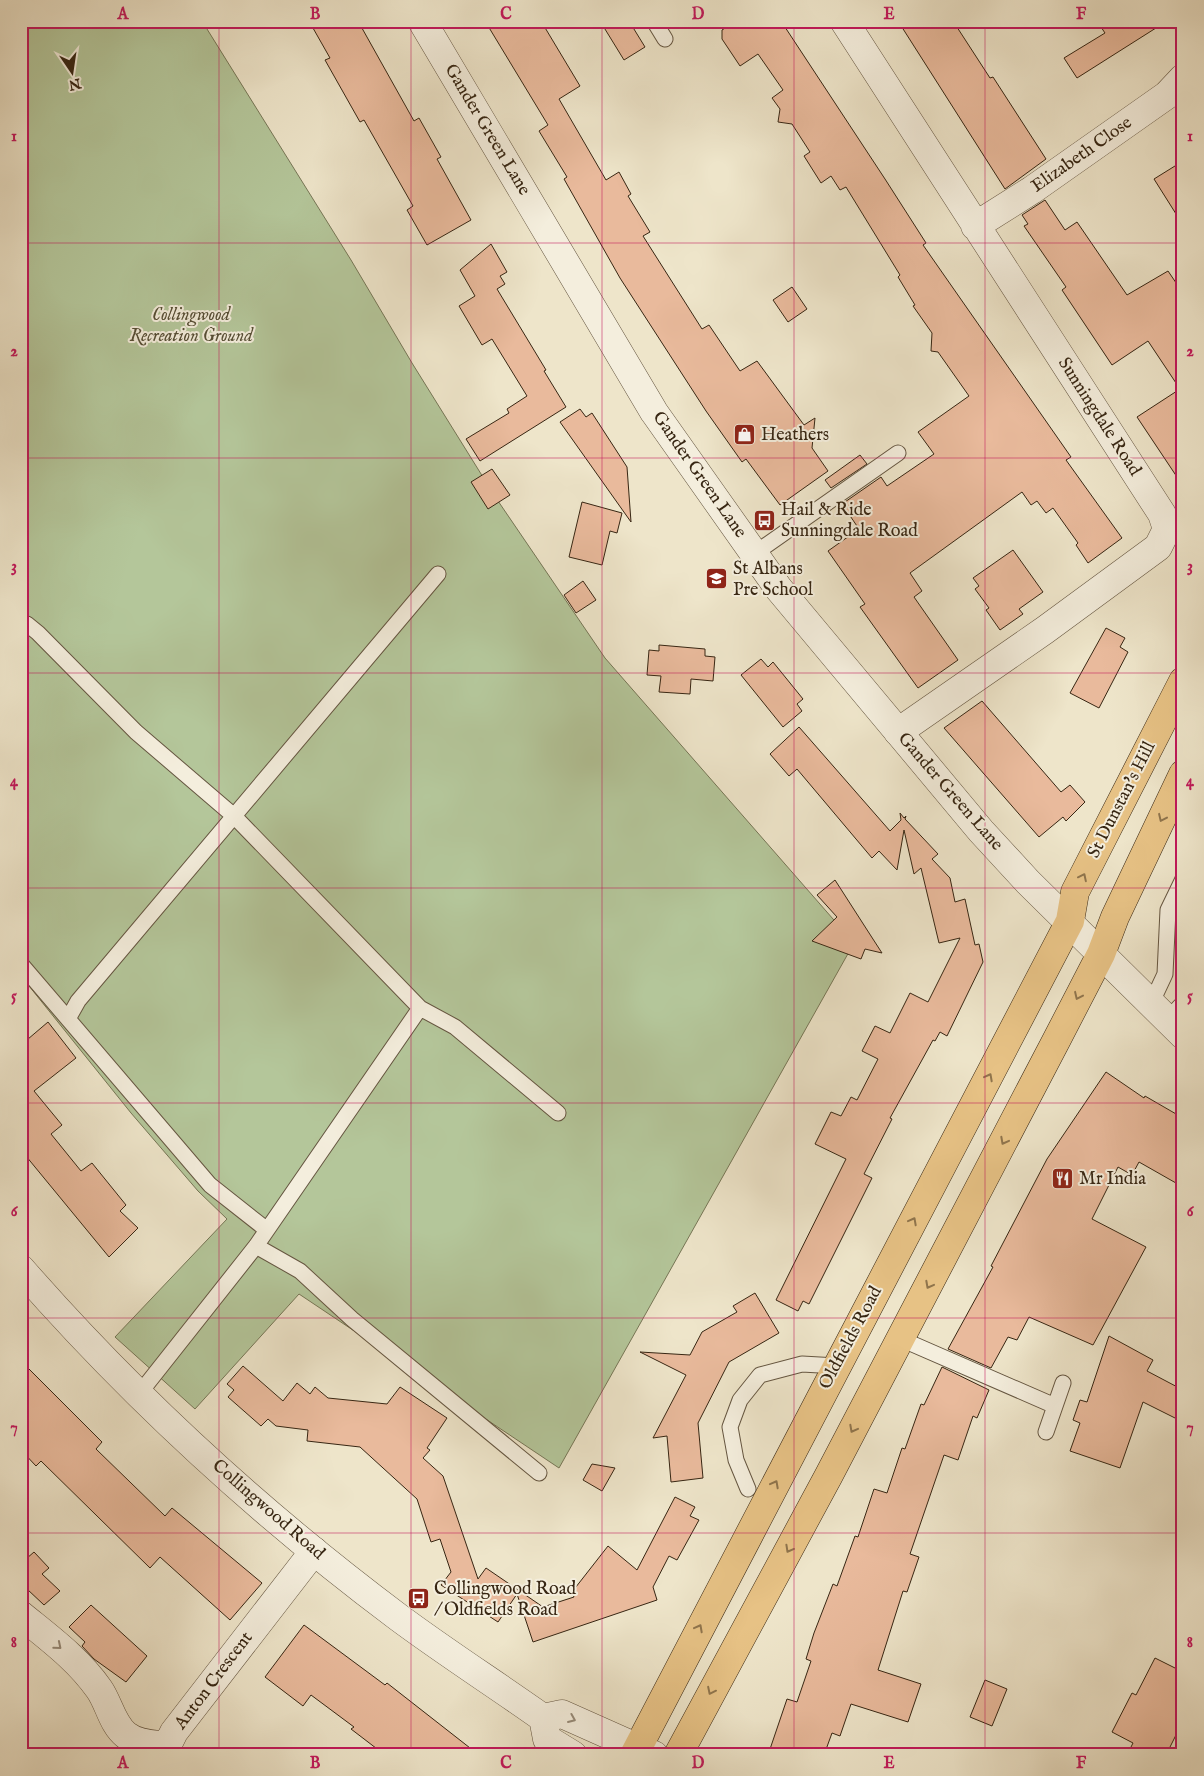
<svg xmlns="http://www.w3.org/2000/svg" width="1204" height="1776" viewBox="0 0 1204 1776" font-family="'IM FELL English',serif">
<rect width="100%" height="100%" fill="#eee5ca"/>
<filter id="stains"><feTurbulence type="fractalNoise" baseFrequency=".004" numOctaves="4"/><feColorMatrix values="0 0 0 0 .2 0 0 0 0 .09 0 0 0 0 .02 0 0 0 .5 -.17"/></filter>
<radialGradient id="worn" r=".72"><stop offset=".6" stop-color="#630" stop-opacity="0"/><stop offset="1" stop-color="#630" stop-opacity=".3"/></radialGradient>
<path fill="#b4c69a" stroke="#767656" d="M21,21h181l149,239 61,103 84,135 109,160 249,285 -295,525 -260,-174 -104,115 -80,-72 112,-118 -29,-28 -67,-78 -110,-137z"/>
<path fill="#e9ba9c" stroke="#372613" d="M309,21h49l56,100 5,-3 22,39 -4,2 34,61 -44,25 -20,-35 6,-4 -49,-86 -4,2 -35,-62 5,-2z
M485,21h56l39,65 -21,13 47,81 13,-8 12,22 -3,2 22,36 -7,4 59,93 7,-4 31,46 17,-10 47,64 11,-7 -3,30 16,23 -48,34 -34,-46 -4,3 -36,-51 -86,-133 -56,-99 3,-2 -28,-46 9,-6z
M600,21h29l16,26 -21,13z
M736,21h45l104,158 41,64 -3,2 148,212 -5,3 56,78 -34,25 -12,-18 2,-2 -25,-35 -7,5 -9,-12 -6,4 -9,-13 -112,81 12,18 -8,6 44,63 -40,28 -58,-81 5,-3 -37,-53 31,-22 -17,-25 39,-27 6,9 47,-32 -16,-22 51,-36 -31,-44 -7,-1 1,-18 -19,-27 2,-1 -17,-28 2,-2 -54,-88 -6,3 -9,-14 -10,7 -17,-27 6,-4 -18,-28 -14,-2 2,-13 -8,-11 11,-8 -25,-36 -18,12 -18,-27v-9z
M898,21h55l37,57 3,-1 53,82 -41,30z
M1097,21h70l-90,57 -13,-20 41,-25z
M1183,161v64l-29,-46z
M1045,200l20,30 12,-8 50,73 41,-24 15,22v193l-46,-69 43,-28 -32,-48 -36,24 -50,-75 4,-3 -42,-61 4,-2 -6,-9z
M491,244l16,28 -7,4 5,8 -8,5 49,81 -2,1 22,36 -86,54 -14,-22 43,-26 -2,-4 20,-13 -35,-57 -10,6 -23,-39 16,-10 -15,-26z
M792,287l15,22 -19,13 -15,-22z
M580,409l6,8 6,-4 35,54 4,55 -71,-100z
M860,455l7,9 -36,24 -6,-8z
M492,469l18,26 -22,14 -17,-27z
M582,502l40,11 -5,20 -7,-2 -8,34 -33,-8z
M1013,550l30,42 -24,17 4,5 -23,16 -14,-20 3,-2 -14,-19 4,-3 -6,-8z
M583,581l13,19 -20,13 -12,-18z
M1106,628l19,10 -5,9 8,5 -29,56 -29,-15z
M659,645l46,4v7l10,1 -2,24 -22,-2 -1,15 -31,-2 2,-16 -14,-1 2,-25 10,1z
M761,659l7,8 5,-5 30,37 -6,5 5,7 -19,16 -42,-52z
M982,701l79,91 9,-7 15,17 -19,19 -3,-4 -24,20 -95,-109z
M799,727l91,104 11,-11 -1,-7 4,5 2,-2 -1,3 33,35 -6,5 18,19 5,24 10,-3 10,46 4,-1 4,18 -36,74 -7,-4 -5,9 -2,-1 -43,78 2,1 -28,55 8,4 -63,126 -6,-3 -5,10 -22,-11 70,-141 -31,-15 16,-32 10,4 10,-19 6,3 21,-41 -16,-8 13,-25 15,7 20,-40 18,9 32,-64 -21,5 -18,-75 -7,6 -10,-44 -7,40 -18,-19 -7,7 -75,-89 -8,7 -19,-22z
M835,880l36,56 11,17 -17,-4 -4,10 -49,-18 25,-24 -20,-22z
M48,1022l28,36 -42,33 28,34 -11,9 30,37 11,-8 34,42 -6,6 18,17 -29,29 -88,-107v-105z
M1106,1072l38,26 1,-2 38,22v69l-44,-25 -7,13 -14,-8 -26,52 54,28 -53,98 -64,-28 -12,23 -9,-3 -17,31 -43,-19 45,-82 -2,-1 56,-107z
M755,1293l24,40 -50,29 -31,61 5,55 -32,4 -4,-46 -14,2 33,-63 -46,-23 50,3 12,-23 35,-20 -4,-6z
M1109,1336l44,24 -6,11 36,19v32l-40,-20 -23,66 -50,-17 10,-28 -7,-3 7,-20 7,2z
M21,1361l81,81 -6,7 69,67 7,-8 90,75 -32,37 -70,-63 -10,11 -109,-107 -5,5 -15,-16z
M243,1366l40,35 14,-18 13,11 5,-7 13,11 59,6 13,-17 47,31 -20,30 3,2 -7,8 20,18 35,103 8,-11 57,39 31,-10 -2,-5 36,-46 29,24 38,-73 20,10 -5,9 9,4 -22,40 -8,-4 -16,31 4,13 -124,42 -16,-48 -19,28 -57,-37 10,-13 -11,-33 -9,3 -14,-43 -57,-52 -53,-6 1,-11 -32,-4 -8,-7 -7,7 -33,-29 6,-7 -7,-6z
M942,1367l47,23 -12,28 -4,-2 -15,44 -14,-5 -34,99 9,3 -12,35 -4,-1 -25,79 43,14 -13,38 -57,-18 -11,32 -8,-3 -8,22h-56l19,-56 10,3 14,-41 -5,-2 8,-26 19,-49 4,2 18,-50 3,1 16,-48 13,4 15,-45 3,1 16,-45 3,1z
M592,1464l23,4 -13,23 -19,-11z
M34,1552l15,16 -7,6 18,17 -16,14 -17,-16 -6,6v-41l5,5z
M91,1605l56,51 -21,26 -32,-23 -12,-13 3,-4 -16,-15z
M304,1625l81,60 2,-2 92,72h-94l-34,-26 3,-2 -43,-32 -8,11 -38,-29z
M1155,1658l28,14v49l-17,34h-39l6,-12 -21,-11 20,-39 4,2z
M985,1680l22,9 -15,37 -22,-9z"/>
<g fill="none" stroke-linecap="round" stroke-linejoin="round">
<defs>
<path id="service" d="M654,21l11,18
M754,554l144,-101
M21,625l6,-1 11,9 98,99 98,84 186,192 35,19 103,86
M21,964l189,221 57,45
M1151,1004l14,-30 3,-64 15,-31
M68,1019l10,-18 360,-427
M1167,1020l16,-17
M256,1246l44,25 52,48 187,154
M901,1339l154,67
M139,1394l117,-148 164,-238
M1046,1432l17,-49
M748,1489l-12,-29 -6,-33 10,-27 20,-25 42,-11 35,2"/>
<path id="minor" d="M844,21l318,493 5,15 -9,18 -113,83 -147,102
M975,226l57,-36 135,-95 16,-17
M21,1615c28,23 57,44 78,74 10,14 13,35 27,46 11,9 27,9 41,11
M166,1755l1,-9 7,-14 140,-181"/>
<path id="tertiary" d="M422,21l232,391 125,177 202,242 47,51 155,153
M21,1269c112,128 241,246 377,348 47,35 97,67 145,101l4,21 26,16
M543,1718l19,-4 92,41"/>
<path id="trunk" d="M634,1755l436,-834 5,-29 108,-211
M678,1755l151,-280 228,-436 44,-85 14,-37 68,-143"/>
</defs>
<use href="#service" stroke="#655641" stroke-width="17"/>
<use href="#minor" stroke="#655641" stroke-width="29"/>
<use href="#tertiary" stroke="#655641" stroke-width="29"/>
<use href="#trunk" stroke="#372613" stroke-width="29"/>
<use href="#service" stroke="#f4eedd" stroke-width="15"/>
<use href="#minor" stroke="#f4eedd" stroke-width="28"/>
<use href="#tertiary" stroke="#f4eedd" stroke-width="28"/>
<use href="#trunk" stroke="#e7c285" stroke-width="28"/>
</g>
<defs><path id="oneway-chevron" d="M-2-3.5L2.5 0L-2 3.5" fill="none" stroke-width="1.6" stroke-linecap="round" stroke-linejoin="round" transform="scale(1.25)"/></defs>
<g stroke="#8f744c">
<use href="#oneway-chevron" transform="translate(1162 818) rotate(115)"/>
<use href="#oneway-chevron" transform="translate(1083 877) rotate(-64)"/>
<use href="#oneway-chevron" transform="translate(1078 996) rotate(115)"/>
<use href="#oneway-chevron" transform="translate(989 1077) rotate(-62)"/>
<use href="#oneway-chevron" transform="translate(1004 1141) rotate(118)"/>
<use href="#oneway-chevron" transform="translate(913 1221) rotate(-62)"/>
<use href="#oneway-chevron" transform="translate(929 1285) rotate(118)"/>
<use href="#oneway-chevron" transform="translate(853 1429) rotate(118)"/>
<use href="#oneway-chevron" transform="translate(775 1484) rotate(-62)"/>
<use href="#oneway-chevron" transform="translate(789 1549) rotate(119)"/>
<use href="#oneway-chevron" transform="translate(699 1628) rotate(-62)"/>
<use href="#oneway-chevron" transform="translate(711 1691) rotate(116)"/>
</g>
<g stroke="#968a78">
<use href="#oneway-chevron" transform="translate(58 1646) rotate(40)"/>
<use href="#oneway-chevron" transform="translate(572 1719) rotate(23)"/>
</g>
<path fill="none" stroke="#c2185b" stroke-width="1" stroke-opacity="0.55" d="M219,21v1734M411,21v1734M602,21v1734M794,21v1734M985,21v1734M21,243h1162M21,458h1162M21,673h1162M21,888h1162M21,1103h1162M21,1318h1162M21,1533h1162"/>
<defs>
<symbol id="shop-square" viewBox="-11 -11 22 22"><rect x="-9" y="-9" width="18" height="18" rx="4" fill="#8f2418" stroke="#f4eedd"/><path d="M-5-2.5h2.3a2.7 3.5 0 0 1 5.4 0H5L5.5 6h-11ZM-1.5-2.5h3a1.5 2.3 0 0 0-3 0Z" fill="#fff"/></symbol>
<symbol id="bus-square" viewBox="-11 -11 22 22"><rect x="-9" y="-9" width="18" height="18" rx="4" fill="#8f2418" stroke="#f4eedd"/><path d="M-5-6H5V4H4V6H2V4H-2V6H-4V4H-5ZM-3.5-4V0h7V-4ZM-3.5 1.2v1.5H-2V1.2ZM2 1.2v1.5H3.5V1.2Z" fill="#fff"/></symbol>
<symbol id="school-square" viewBox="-11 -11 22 22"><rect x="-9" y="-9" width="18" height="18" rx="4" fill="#8f2418" stroke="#f4eedd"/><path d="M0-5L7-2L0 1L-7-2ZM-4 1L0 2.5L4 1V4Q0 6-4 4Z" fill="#fff"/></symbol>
<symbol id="restaurant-square" viewBox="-11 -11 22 22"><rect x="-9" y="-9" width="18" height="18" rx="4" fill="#8f2418" stroke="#f4eedd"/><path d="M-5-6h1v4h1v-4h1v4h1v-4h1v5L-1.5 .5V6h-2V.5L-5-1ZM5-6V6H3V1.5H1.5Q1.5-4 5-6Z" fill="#fff"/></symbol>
</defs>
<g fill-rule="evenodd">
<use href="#shop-square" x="732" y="422" width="25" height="25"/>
<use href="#bus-square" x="752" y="508" width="25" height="25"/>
<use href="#school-square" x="704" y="566" width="25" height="25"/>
<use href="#restaurant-square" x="1050" y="1166" width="25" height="25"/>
<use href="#bus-square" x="406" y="1586" width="25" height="25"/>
</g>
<g text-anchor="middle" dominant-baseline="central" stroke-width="4" stroke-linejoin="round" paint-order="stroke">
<g font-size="18" fill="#372613" stroke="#f4eedd">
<text transform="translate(487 130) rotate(59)">Gander Green Lane</text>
<text transform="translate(1082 155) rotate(-35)">Elizabeth Close</text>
<text transform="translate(1099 417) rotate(57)">Sunningdale Road</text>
<text transform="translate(699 475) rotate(55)">Gander Green Lane</text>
<text transform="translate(950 792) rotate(49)">Gander Green Lane</text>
<text transform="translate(1122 800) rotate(-63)">St Dunstan's Hill</text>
<text transform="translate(851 1338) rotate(-62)">Oldfields Road</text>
<text transform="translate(268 1510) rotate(41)">Collingwood Road</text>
<text transform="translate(214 1681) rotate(-53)">Anton Crescent</text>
</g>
<g font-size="18" font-style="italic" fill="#564e35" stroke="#f4eedd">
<text x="191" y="315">Collingwood<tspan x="191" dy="21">Recreation Ground</tspan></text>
</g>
<g font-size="18" fill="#372613" stroke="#f4eedd" text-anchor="start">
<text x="761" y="435">Heathers</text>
<text x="781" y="510">Hail &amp; Ride<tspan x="781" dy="21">Sunningdale Road</tspan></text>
<text x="733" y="569">St Albans<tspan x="733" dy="21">Pre School</tspan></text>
<text x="1079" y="1179">Mr India</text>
<text x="434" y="1589">Collingwood Road<tspan x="434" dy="21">/ Oldfields Road</tspan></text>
</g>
</g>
<rect width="1204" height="1776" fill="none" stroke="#eee5ca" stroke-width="55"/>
<g transform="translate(72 72) rotate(167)" stroke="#f4eedd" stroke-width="4" paint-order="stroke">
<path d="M0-4L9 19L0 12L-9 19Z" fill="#372613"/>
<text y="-8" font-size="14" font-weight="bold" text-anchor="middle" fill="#372613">N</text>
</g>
<rect x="28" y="28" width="1148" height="1720" fill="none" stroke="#c2185b" stroke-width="2"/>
<g font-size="16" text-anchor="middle" font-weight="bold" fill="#c2185b">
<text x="123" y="19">A</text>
<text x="315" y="19">B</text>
<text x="506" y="19">C</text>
<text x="698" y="19">D</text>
<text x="889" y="19">E</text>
<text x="1081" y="19">F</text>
<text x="14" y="141">1</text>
<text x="1190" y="141">1</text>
<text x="14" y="356">2</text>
<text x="1190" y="356">2</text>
<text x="14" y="571">3</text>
<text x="1190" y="571">3</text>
<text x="14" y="786">4</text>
<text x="1190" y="786">4</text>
<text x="14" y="1001">5</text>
<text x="1190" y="1001">5</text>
<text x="14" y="1216">6</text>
<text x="1190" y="1216">6</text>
<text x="14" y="1432">7</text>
<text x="1190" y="1432">7</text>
<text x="14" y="1647">8</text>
<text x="1190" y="1647">8</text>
<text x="123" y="1768">A</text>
<text x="315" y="1768">B</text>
<text x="506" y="1768">C</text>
<text x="698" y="1768">D</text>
<text x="889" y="1768">E</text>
<text x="1081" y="1768">F</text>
</g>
<rect width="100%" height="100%" filter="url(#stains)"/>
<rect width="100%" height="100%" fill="url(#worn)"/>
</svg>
